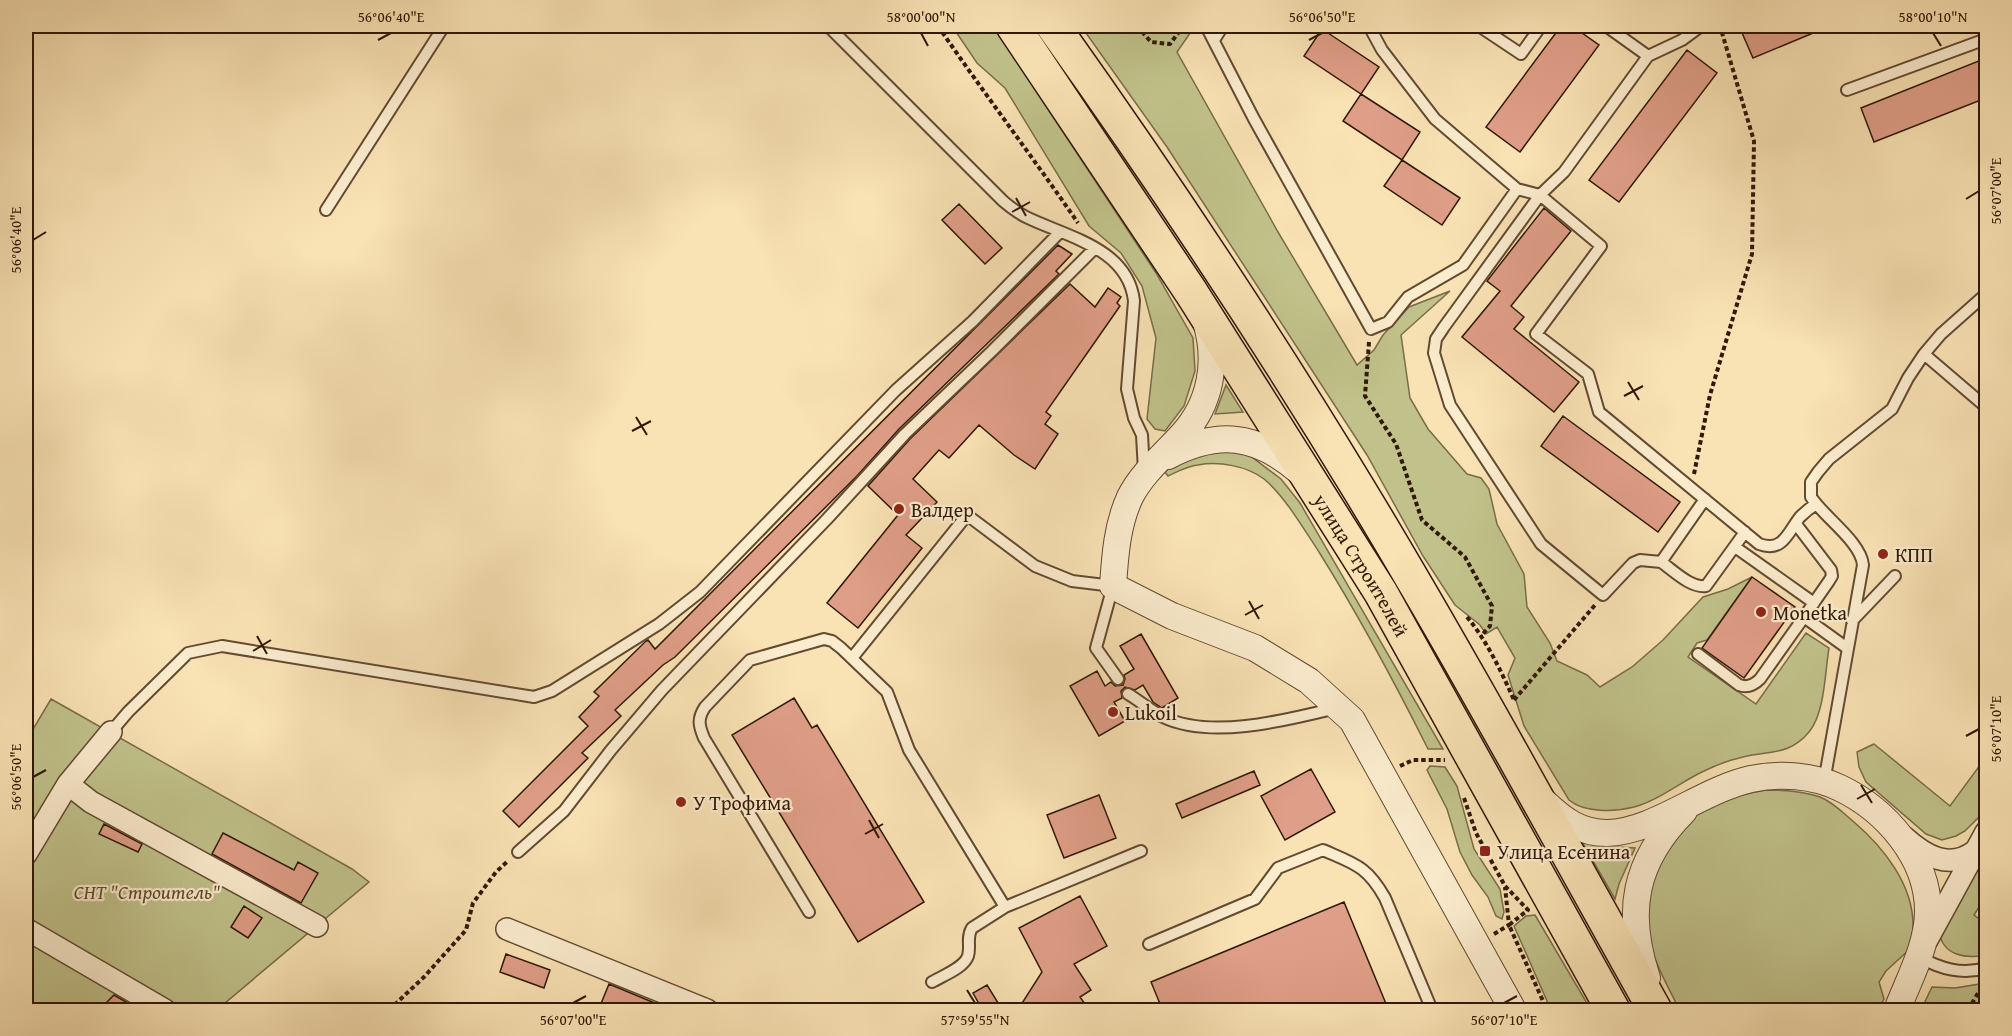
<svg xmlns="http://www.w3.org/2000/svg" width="2012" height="1036" viewBox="0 0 2012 1036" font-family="'Gentium Book Plus',serif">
<rect width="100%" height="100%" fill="#f9e2b4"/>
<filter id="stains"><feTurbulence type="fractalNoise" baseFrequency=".00333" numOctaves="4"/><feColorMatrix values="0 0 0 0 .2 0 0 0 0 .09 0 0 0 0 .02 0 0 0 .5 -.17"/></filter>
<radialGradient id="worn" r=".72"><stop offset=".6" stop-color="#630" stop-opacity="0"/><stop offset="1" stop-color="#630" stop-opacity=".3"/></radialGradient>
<path fill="#c1c28b" stroke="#786d48" stroke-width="1.5" d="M952,26h41l163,247 37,65 2,33 -11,35 -19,25 -10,-2 -8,-10 9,-81 -14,-52 -21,-33 -32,-27 -84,-138 -28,-25z
M1081,26h114l-18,26 101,180 79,133 17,-15 9,-15 26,-28 41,-16 -49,44 9,63 18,31 39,45 14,4 8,11 8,35 27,50 3,33 23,36 7,18 30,14 13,12 32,-20 31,-27 40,-43 25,-8 24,-12 -45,63 -10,3 -9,14 68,47 50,-71 23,15c-4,23 -4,65 -20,84 -20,24 -39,18 -66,25 -13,3 -27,8 -39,14 -22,10 -46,30 -70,36 -19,5 -50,6 -65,-7l-45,-74 -16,-51 7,-17 -18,-31 -11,7 -6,-9 -25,-20 -32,-49 -56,-101 -200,-308z
M1226,385l17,27 -28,2z
M1209,446l40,9 32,24 19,24 143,246h-15c-34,-68 -69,-133 -109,-197 -14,-21 -35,-57 -55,-73 -17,-13 -45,-18 -66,-14 -11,1 -21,7 -30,11l-3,-4 12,-11z
M51,699l301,170 17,13 -150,126 -7,2h-186v-269z
M1874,744l76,62 36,-49v49l-5,9 -16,16 -9,5 -14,4 -16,-6 -60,-52 -7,-15 -2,-15z
M1430,766l15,1 12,19 17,63 26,40 4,23 -2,7 -6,-3 -8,-19 -16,-22 -12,-23 -13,-43 -20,-39z
M1766,790c18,0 37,1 54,7 13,5 23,16 34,25 29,25 60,63 59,105 0,7 -2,15 -3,22l-24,22 -7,11 5,17 -6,11h-198l-4,-7c-14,-28 -29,-54 -30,-85 -2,-30 27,-87 51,-104 20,-14 45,-20 69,-24z
M1582,842l14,4 39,2 -16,36 -4,15z
M1986,849v47l-12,19 12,9v31c-20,4 -43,1 -47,-23z
M1535,915l56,95h-40l-37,-84 12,-10z
M1986,983v27h-65l11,-23 23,1z"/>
<path fill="#df9e87" stroke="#301805" stroke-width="1.5" d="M1561,26h11l27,19 -79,107 -34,-25z
M1739,26h91l-77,32z
M1322,29l57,38 -18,27 -57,-38z
M1687,50l30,23 -98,129 -30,-22z
M1986,58v40l-112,44 -13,-34z
M1361,94l59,38 -18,28 -59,-39z
M1402,160l58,38 -18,27 -58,-39z
M959,204l43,44 -17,16 -43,-44z
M1544,208l27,23 -60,75 13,11 -10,12 65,53 -25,30 -92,-75 38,-46 -13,-10z
M1058,245l14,9 -16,17 3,3 -160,155 -42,47 -182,181 -12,8 -48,45 6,6 -39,37 6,5 -69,69 -16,-16 85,-85 -9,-9 20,-21 -5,-4 52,-51 2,-1 7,9z
M1070,284l25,23 13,-19 13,9 -4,6 3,3 -74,106 5,4 -6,8 13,10 -23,35 -21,-14 -35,-30 -30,33 -10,-8 -26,29 24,23 -31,33 16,13 -64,80 -31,-25 71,-88 -30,-29 42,-47z
M1563,416l117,86 -22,30 -117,-86z
M1752,577l43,30 -51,71 -42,-30z
M1141,634l37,64 -16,10 -9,-6 -10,-17 -8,5 -10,-3 -4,4 1,7 -8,4 11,19 -26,15 -29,-50 27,-15 8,15 6,-4 4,4 8,-1 2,-6 -1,-4 10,-6 -14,-23z
M794,698l18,30 5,-3 107,177 -66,40 -126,-207z
M1311,769l24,43 -50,28 -24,-44z
M1254,771l6,14 -78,33 -6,-14z
M1099,795l17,43 -52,20 -17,-43z
M104,824l38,20 -4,8 -39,-18z
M223,833l71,37 4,-8 20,11 -17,30 -89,-49z
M1080,896l27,50 -33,18 17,26 -11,7 10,14h-73l25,-39 -23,-44z
M1344,902l45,109h-226l-12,-29z
M244,906l18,12 -14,20 -17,-11z
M506,954l44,16 -6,18 -44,-16z
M609,984l65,27h-76z
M987,985l16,26h-20l-10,-18z
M114,995l12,7 9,9h-21l-8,-8z"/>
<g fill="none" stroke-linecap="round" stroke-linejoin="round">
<defs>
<path id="service" d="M828,26l175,175c7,6 15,12 23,16 41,20 102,31 108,84l-7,88 7,29 8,17 2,36
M1206,26l48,93 117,210 17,-7 20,-25 55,-32 54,-76 23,6 61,51 -65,88 52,40 11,38 160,132c24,9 29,-12 41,-27 5,-5 10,-9 16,-13
M1369,26l13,24 53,69 82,70
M1479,26l42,28 20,-28
M1606,26l42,30
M1701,26l-19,14 -34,16 -84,116 -24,23 -96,132 -8,12 -2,14 16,52 91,139 62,51 30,-32 7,-3 21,2 44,-63
M1214,40l9,-14
M1847,90l139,-51
M326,210l118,-184
M1986,294l-45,40 -17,20 62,53
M1796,524l35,46 1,6 -3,5 -25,36
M1735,547l79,56
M1661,562c12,8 29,26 45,24l39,-54
M1852,621l43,-45
M1698,654l41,31c8,3 15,0 21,-6l44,-62 43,31
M852,658l115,-143 68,51 37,15 41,5 -17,62 22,31
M1128,694c12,7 23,17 35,23 48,23 124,3 173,-9
M111,732l17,-20 60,-59 34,-7 312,51 18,-6 107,-67 41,-32 196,-202 77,-69 86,-88
M1824,782l39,-217c-2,-23 -39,-48 -52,-68v-15l7,-10 11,-13 63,-50 16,-31 16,-24
M518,852l46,-41 47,-61 51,-60 165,-171 78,-85 87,-83 103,-103
M809,912l-105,-174c-5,-12 -7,-19 1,-31l45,-47 74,-21 8,2 9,7 46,44 22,58 96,157 136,-56
M1149,944l106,-45 23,-31 45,-18c32,14 44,16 62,48l47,112
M1919,957c22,12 43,18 67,11
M932,982c10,-6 32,-14 36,-26 3,-10 -2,-19 4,-28l33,-21"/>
<path id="minor" d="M68,784l23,18 226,124
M1904,837c20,18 45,34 71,14
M26,854l42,-70 43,-52
M26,929l139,81
M507,929l200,81
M1927,940l59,-108"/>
<path id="tertiary" d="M1206,322c12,39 5,81 -23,112 -18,20 -40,38 -53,63 -13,28 -15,59 -17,89l59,30 83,32 54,33 43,39 161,290
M1168,456c50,-26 88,-22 131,15
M1544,802c19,18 36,31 63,31 47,-1 95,-43 144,-54 29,-6 62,-4 89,9 46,22 88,70 88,123 0,34 -19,68 -31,99
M1647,978c-22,-66 -13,-117 37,-167"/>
<g id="primary">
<path id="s1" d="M1013,26l178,266 190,301 232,417"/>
<path d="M1053,26c108,152 210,305 307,465 103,170 198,346 295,519"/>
</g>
</defs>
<use href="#service" stroke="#624a31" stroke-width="14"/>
<use href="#minor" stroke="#624a31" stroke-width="24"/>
<use href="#tertiary" stroke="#624a31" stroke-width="28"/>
<use href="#primary" stroke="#301805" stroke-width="36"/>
<path stroke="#301805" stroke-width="4" stroke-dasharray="4.5 3" stroke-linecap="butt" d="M938,26c45,66 94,130 140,197
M1137,26l14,16 19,2 11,-15v-3
M1369,342l-4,54 31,48 26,76 43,37 27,49 -2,20 -9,10
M1694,474l16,-79 42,-141 2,-113 -34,-115
M1467,617c20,24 34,54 47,83
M1514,700l81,-95
M1400,766l13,-6h32
M1464,798l12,35 29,53 23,24 -19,15 38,85
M1494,934l15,-9 -4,-38
M389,1010l35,-33 42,-47 7,-27 23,-31 12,-11
M1968,1010l16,-27"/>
<use href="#service" stroke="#fbecce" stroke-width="10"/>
<use href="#minor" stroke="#fbecce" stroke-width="21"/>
<use href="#tertiary" stroke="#fbecce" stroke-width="26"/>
<use href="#primary" stroke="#f9e2b4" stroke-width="33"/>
</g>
<path fill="none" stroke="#301805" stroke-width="2" d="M921,33l7,13M1933,33l8,13M378,40l13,-7M1309,40l13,-7M1016,198l10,18M1966,199l13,-8M1012,212l18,-10M33,240l13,-8M1628,382l11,18M1624,396l19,-10M636,417l11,18M632,431l19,-10M1249,601l10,18M1245,615l18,-10M257,636l10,18M253,651l18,-11M1966,736l13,-7M33,777l13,-7M1861,785l11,18M1857,799l18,-10M869,820l10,18M865,834l18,-10M967,990l8,13M573,1003l13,-7M1504,1003l13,-7"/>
<g fill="#8f2418" stroke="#fbecce" stroke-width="2">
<circle cx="899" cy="509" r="6"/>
<circle cx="1883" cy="554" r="6"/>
<circle cx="1761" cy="612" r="6"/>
<circle cx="1113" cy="712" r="6"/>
<circle cx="681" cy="802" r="6"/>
<rect x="1479" y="845" width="12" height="12" rx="3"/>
</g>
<g text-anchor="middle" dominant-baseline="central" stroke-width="4.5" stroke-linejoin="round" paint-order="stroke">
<g font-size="20" fill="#301805" stroke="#fbecce" text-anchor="start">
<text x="911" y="509">Валдер</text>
<text x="1895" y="554">КПП</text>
<text x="1773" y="612">Monetka</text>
<text x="1125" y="712">Lukoil</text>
<text x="693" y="802">У Трофима</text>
<text x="1497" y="851">Улица Есенина</text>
</g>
<g font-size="20" fill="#301805" stroke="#fbecce">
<text stroke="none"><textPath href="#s1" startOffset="642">улица Строителей</textPath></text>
</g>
<g font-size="20" font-style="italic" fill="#5c4b2d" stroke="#fbecce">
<text x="147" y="891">СНТ "Строитель"</text>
</g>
</g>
<rect width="2012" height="1036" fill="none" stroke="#f9e2b4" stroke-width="66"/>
<rect x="33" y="33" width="1946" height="970" fill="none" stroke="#301805" stroke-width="2"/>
<g font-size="15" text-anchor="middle" fill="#301805">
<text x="391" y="22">56°06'40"E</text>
<text x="921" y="22">58°00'00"N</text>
<text x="1322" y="22">56°06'50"E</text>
<text x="1933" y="22">58°00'10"N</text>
<text transform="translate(1996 191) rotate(-90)" y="5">56°07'00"E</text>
<text transform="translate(16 240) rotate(-90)" y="5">56°06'40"E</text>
<text transform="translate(1996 729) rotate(-90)" y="5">56°07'10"E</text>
<text transform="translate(16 777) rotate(-90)" y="5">56°06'50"E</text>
<text x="573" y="1025">56°07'00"E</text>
<text x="975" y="1025">57°59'55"N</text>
<text x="1504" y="1025">56°07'10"E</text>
</g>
<rect width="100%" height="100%" filter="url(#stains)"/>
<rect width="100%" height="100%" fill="url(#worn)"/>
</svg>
